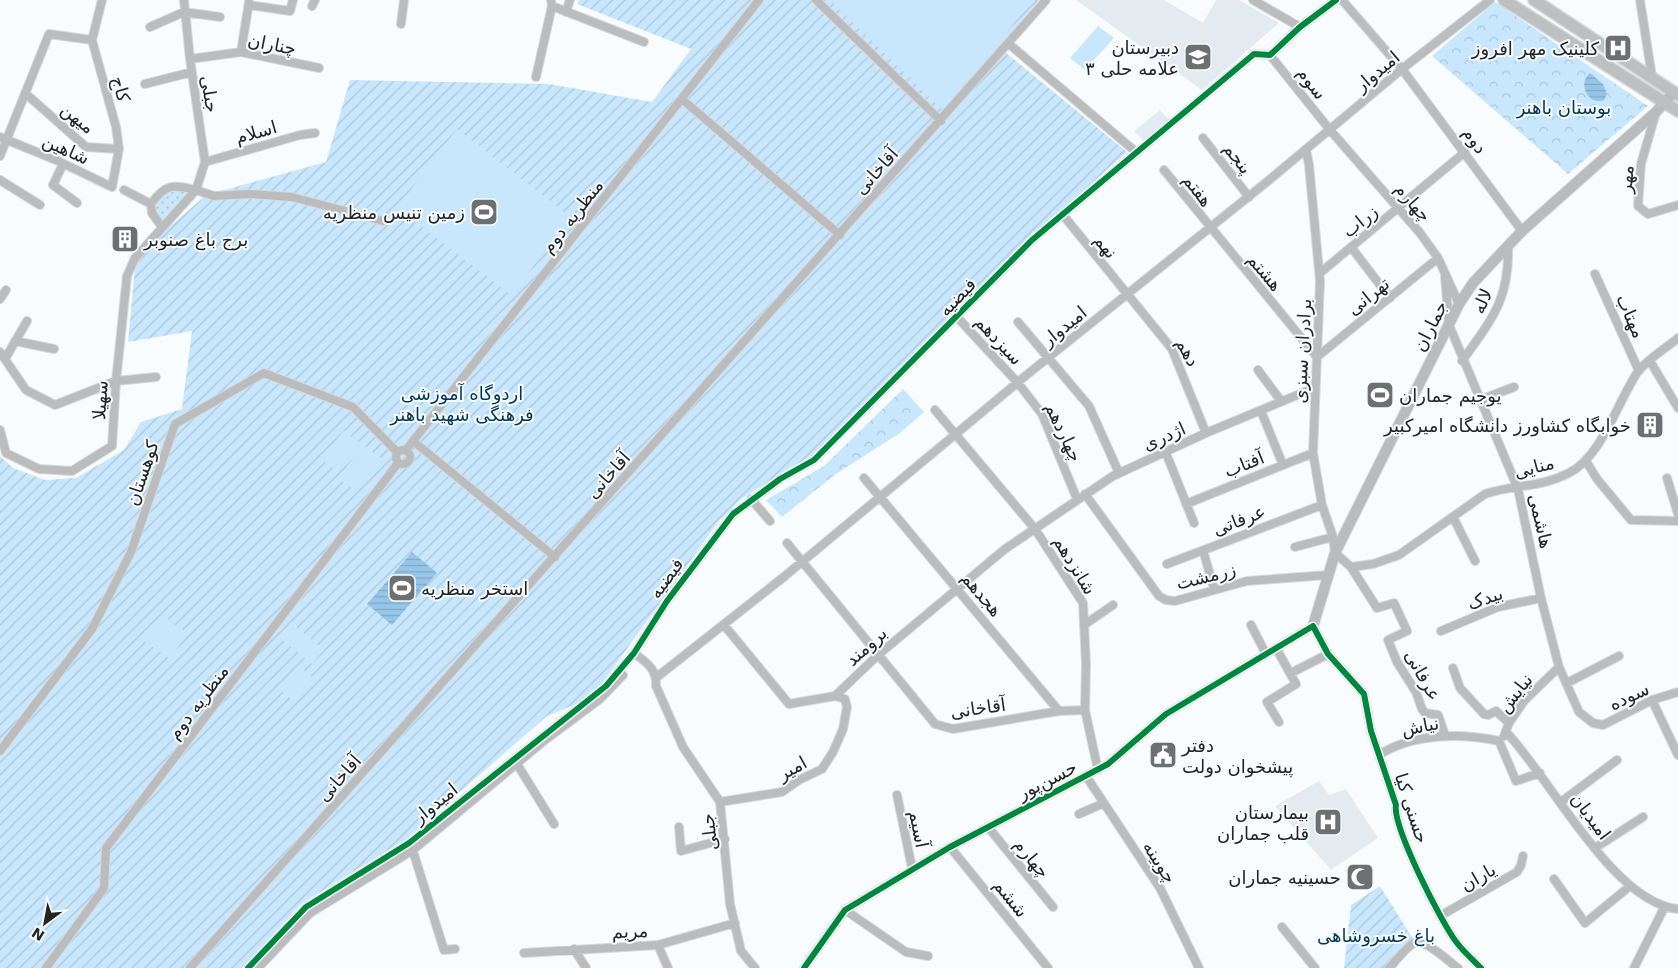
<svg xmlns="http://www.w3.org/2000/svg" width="1678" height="968" viewBox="0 0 1678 968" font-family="'DejaVu Sans',Vazirmatn,sans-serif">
<defs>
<pattern id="grass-dots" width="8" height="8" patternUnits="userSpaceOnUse" patternTransform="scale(1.25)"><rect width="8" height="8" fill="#c8e7fd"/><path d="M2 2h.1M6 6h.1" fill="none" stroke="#acc6d9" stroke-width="1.8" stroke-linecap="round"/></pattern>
<pattern id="park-crowns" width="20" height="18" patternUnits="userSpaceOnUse" patternTransform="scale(1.25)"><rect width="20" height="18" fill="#c8e7fd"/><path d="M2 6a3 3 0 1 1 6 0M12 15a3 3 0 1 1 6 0" fill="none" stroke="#acc6d9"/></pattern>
<pattern id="garden-furrows" width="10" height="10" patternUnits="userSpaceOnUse" patternTransform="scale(1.25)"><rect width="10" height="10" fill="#c8e7fd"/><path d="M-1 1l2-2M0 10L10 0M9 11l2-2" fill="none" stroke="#acc6d9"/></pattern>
<pattern id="water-rules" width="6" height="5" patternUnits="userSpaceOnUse" patternTransform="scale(1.25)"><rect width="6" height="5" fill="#95c5e8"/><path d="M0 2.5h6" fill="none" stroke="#80a9c7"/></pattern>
</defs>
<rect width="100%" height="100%" fill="#f9fcfe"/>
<path fill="#e4ebf0" d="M1076,0h88l39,23 13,-23h23l40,23 -77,67z
M1160,110l10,11 -25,21 -11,-11z
M1319,781l10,14 17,-6 32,49 -47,32 -56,-64z"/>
<path fill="url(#grass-dots)" d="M187,190v6l-26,25 -6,-11c5,-18 16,-19 32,-20z"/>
<path fill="url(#park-crowns)" d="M1495,2l153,104 -80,68 -136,-118z
M903,389l21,23 -24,21 -64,41 -54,43 -16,-17 58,-34z"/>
<path fill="url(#garden-furrows)" d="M579,0h460l-40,47 128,105 -112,99 -203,204 -71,44 -22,22 -116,161 -26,22 -30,12 -141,123 -104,64 -60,65h-242v-512l13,12 32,12 31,-2 48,-28 17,-28 41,-13 10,-78 -64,11 8,-86 70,-61 120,-33 24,-82 199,4 103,18 39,-53 -114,-45z
M1380,886l33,53 -29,29h-40l7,-63z"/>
<path fill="#c8e7fd" d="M830,0h203l-90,110z
M1098,26l16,12 -29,32 -15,-12z
M457,129l114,88 -60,78 -114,-87z
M343,431l16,11 -21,29 -16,-11z
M363,445l18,13 -25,34 -18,-14z
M162,615l25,18 -17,26 -26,-18z
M291,623l33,27 -12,14 -33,-27z
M299,666l16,13 -19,24 -16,-13z"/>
<path fill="url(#water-rules)" d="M1590,73l13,11 4,10 -3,6c-16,6 -27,-17 -14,-27z
M412,552l25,21 -45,52 -25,-21z"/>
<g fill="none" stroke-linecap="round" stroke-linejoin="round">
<defs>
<path id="street" d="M184,0l6,59 15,103 -9,28 18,6 36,-2 42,3 91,24
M816,0l125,121
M1253,0l47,27
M1342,0l60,69 120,162
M1640,0l12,77
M249,5l41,6 3,-11
M312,6l3,-6
M552,6l92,36
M566,12l4,-12
M401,24l3,-24
M150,27l34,-15 36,5
M1009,44l127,108
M241,52l8,-50
M1270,55l60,75 90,103 18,25 21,46
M190,59l51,-7 78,16
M536,77l16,-71 -1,-6
M145,84l47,-12
M25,93l61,54 33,2
M683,100l157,135
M1656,112l-15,52 -3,42 10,8 30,-9
M0,137l56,23 56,27 7,-38 -3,-22 -24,-87 10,-40
M1203,138l46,59
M1306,149l3,16 11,116 -7,172 9,52 11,32 2,16 16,14 26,41 17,-5 13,28 -19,9 9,22 19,30 6,17 3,4 13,2 7,20
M0,156l49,-122 43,6
M205,162l95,-27 15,-2
M63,164l-10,21 24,18
M1164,170l153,187
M0,180l40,25
M124,190l27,14
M1063,215l109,134 34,84
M1351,247l39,51
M1320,273l145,-121
M1595,274l44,97
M1445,276l4,49 69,164 23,109 18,69 20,45 14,11 10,2 49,-25 26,-8
M0,299l6,-9
M957,317l61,66 24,31 35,85
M1018,322l71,84 30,67
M15,341l39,8
M0,352l26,38 29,15 61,-24 40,-4
M1317,357l121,-99
M5,359l22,-38
M1462,361c30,-42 48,-62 46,-116
M1650,361l28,47
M1258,370l23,31
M1480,400l34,-13
M935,410l100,119 48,74 3,61 -1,46 13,60
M1261,411l22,54
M0,430l6,23 33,16 33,2 40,-25 4,-65 11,-105 8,-18 61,-68c-23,-6 -31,-6 -45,14l1,9 10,14
M413,441l142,116
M396 457a7 7 0 1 1 14 0a7 7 0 1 1-14 0Z
M406,450l353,-450
M1166,453l28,70
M1586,461l11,18 34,41 47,1
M864,478l195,233
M1667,478l11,36
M1085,494l74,102 7,4 9,1 72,-20 81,-6
M751,499l19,22
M1186,504l127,-51
M1453,517l22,44
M787,543l148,181 18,5 106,-18 26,-1
M1295,547l38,-10
M1203,550l11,39
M1167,564l155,-59
M1351,567l22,-3 26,-9 86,-61c29,-10 55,-6 84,-21 33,-17 48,-70 68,-100 10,-14 28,-24 41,-35
M724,625l65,79 46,-8 43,-41 127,-106 108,-73 93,-43 108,-45
M1084,625l29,-20
M1251,625l15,29
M1441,631l57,-24 43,-9
M1276,648l20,36 -29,18 12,20
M634,653c13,10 23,16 22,33l27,61 37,55 10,102 11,47 14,17
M1453,668l7,20 24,26 4,1 8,-4 13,12
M1291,673l37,-19
M657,677l128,-101 244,-203 239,-192 134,-112 88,-69
M1567,683l52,-27
M1652,700l26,55
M1507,733c44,46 106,170 171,176
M1504,736l5,-13 15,-22 35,-34
M1499,741l17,40 24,-8
M0,751l92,-122 39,-77 44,-128 89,-51 89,34 44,45
M1379,755c34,-22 81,-22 120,-14
M517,764l37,60
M1086,776l74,112 39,80
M897,795l15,73
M720,802l62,-10 17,-12 23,-11 11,-17 10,-23 4,-22 -2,-8 -10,-3
M1561,802l56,-42
M1079,814l25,-11
M679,827l2,24 44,-12
M988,827l65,80
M950,847l98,121
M412,848l32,102 11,-1
M1595,848l48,-31
M1554,879l31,44 45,-37
M845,910l61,42 22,4
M1440,916l77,-44 4,-7 2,-9
M1282,927l33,41
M658,945l10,23
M574,949l12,19
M524,953l134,-8 77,-22
M46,968l58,-80 2,-40 292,-385
M190,968l856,-968
M248,968l58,-61 103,-64 197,-157 28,-33 33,-52 66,-87 47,-35 34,-19 218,-220 222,-186 16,1 30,-28 36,-27
M258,968l52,-55 103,-63 132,-110 55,-41 23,-24
M804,968l41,-58 105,-63 158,-83 58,-50 147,-88 15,28 36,40 7,37 25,74c-4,21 46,119 61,138 7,9 16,17 24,25
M1389,968c7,-7 17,-21 25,-25 11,-5 35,19 44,25
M1634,968l30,-60"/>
<path id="secondary" d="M1313,626l22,-73 124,-249 14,-21 49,-52 134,-119 18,-20"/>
<path id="primary" d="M1504,0l174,111
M1534,0l144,95"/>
</defs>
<use href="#street" stroke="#d7d9da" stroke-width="10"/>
<use href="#secondary" stroke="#d7d9da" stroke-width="12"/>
<use href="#primary" stroke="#d7d9da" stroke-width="14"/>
<use href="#street" stroke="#bbbcbd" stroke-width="8"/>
<use href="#secondary" stroke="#b9bbbd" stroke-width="10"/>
<use href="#primary" stroke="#bdc0c1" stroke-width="11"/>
<defs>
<path id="cycleway" d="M248,968l58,-61 103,-64 197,-157 28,-33 33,-52 66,-87 47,-35 34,-19 218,-220 222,-186 16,1 30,-28 36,-27
M804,968l41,-58 105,-63 158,-83 58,-50 147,-88 15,28 36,40 7,37 25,74c-4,21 46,119 61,138 7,9 16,17 24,25"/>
</defs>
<use href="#cycleway" stroke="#f8fcff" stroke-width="9"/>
<use href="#cycleway" stroke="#00873e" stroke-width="6"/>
</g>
<defs>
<symbol id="hospital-square" viewBox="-11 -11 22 22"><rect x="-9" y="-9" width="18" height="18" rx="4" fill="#6d7071" stroke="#f8fcff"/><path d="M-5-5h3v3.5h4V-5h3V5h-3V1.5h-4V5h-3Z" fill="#fff"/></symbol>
<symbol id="school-square" viewBox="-11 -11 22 22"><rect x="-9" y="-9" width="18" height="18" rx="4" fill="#6d7071" stroke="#f8fcff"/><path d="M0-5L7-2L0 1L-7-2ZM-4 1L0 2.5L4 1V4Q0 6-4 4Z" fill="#fff"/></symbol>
<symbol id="stadium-square" viewBox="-11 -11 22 22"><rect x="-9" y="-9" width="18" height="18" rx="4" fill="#6d7071" stroke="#f8fcff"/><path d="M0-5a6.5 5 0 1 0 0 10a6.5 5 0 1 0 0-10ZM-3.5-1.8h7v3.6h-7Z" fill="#fff"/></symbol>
<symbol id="building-square" viewBox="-11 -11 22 22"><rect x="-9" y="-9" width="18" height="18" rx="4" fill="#6d7071" stroke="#f8fcff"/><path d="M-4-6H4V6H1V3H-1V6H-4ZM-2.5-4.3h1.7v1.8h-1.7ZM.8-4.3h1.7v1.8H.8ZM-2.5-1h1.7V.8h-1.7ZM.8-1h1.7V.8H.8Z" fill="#fff"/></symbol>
<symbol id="civic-square" viewBox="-11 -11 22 22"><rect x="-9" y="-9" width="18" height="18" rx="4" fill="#6d7071" stroke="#f8fcff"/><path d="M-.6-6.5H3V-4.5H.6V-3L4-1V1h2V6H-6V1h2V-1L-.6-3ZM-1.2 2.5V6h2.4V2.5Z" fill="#fff"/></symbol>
<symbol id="mosque-square" viewBox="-11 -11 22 22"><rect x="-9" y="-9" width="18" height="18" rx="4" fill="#6d7071" stroke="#f8fcff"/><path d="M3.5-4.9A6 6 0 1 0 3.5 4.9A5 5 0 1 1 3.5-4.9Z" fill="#fff"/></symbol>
</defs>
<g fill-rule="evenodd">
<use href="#hospital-square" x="1602" y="32" width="32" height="32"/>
<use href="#school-square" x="1182" y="41" width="32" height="32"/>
<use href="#stadium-square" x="468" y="196" width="32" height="32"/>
<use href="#building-square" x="109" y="223" width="32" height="32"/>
<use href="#stadium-square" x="1364" y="379" width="32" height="32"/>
<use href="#building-square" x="1634" y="409" width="32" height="32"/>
<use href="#stadium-square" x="386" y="572" width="32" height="32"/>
<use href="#civic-square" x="1147" y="739" width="32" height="32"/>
<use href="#hospital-square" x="1312" y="806" width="32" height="32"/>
<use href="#mosque-square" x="1344" y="861" width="32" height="32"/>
</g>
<g text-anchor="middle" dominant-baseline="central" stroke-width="4" stroke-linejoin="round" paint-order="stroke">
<g font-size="18" fill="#222425" stroke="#f8fcff">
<text transform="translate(272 44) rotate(11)">چناران</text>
<text transform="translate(1377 71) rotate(-40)">امیدوار</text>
<text transform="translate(1312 83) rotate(52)">سوم</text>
<text transform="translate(121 89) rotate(74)">کاج</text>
<text transform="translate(210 94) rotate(81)">جبلی</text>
<text transform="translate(78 118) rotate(39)">میهن</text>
<text transform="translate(256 132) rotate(-16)">اسلام</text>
<text transform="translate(1475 140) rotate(53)">دوم</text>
<text transform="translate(66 149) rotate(24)">شاهین</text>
<text transform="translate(1238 158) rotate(52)">پنجم</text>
<text transform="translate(876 171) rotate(-48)">آقاخانی</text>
<text transform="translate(1626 179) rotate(-85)">مهر</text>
<text transform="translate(1198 190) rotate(52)">هفتم</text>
<text transform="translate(1413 202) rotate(49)">چهارم</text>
<text transform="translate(572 216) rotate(-52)">منظریه دوم</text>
<text transform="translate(1360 221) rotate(-39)">زراب</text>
<text transform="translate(1106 246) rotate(51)">نهم</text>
<text transform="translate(1265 272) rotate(50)">هشتم</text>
<text transform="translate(1368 296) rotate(-39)">تهرانی</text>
<text transform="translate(957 297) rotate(-46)">فیضیه</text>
<text transform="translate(1482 301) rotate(-66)">لاله</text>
<text transform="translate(1631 316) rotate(66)">مهتاب</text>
<text transform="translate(1064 326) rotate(-39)">امیدوار</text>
<text transform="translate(1430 326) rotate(-63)">جماران</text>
<text transform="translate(999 340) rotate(47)">سیزدهم</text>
<text transform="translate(1302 351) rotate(-87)">برادران سبزی</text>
<text transform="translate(1188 352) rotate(61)">دهم</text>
<text transform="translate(100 400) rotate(-86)">سهیلا</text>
<text transform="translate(1064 432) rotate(65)">چهاردهم</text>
<text transform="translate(1164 436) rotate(-24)">اژدری</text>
<text transform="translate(1244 464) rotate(-22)">آفتاب</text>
<text transform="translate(1534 467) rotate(-15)">منایی</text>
<text transform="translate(142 473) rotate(-71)">کوهستان</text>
<text transform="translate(608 475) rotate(-48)">آقاخانی</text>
<text transform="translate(1239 520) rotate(-21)">عرفاتی</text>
<text transform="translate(1541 521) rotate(77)">هاشمی</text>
<text transform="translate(1075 565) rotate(59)">شانزدهم</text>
<text transform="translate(1206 576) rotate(-14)">زرمشت</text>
<text transform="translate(666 578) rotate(-54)">فیضیه</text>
<text transform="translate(982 594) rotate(50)">هجدهم</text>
<text transform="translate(1485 598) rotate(-19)">بیدک</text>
<text transform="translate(866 646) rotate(-42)">برومند</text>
<text transform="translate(1423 675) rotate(61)">عرفانی</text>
<text transform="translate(1515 693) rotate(-52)">نیایش</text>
<text transform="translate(1629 696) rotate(-25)">سوده</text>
<text transform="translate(198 702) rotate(-53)">منظریه دوم</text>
<text transform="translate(978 708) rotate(-8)">آقاخانی</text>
<text transform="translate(1420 726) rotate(-11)">نیاش</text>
<text transform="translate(792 768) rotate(-29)">امیر</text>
<text transform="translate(339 778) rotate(-48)">آقاخانی</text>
<text transform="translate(1047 780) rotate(-27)">حسن‌پور</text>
<text transform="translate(435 803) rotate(-39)">امیدوار</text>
<text transform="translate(1412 808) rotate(72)">حسنی کیا</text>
<text transform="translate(1591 816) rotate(53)">امیدیان</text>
<text transform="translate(919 829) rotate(79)">آسیم</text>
<text transform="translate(709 832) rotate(-97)">جبلی</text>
<text transform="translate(1032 858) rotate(51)">چهارم</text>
<text transform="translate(1160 862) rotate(58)">چوبینه</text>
<text transform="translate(1478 877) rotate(-30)">یاران</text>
<text transform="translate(1011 898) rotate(51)">ششم</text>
<text transform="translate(630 931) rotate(-2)">مریم</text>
</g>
<g font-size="18" fill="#222425" stroke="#f8fcff" text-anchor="end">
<text x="1179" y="47">دبیرستان<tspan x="1179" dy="21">علامه حلی ۳</tspan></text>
<text x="1599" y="48">کلینیک مهر افروز</text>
<text x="465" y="212">زمین تنیس منظریه</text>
<text x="144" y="239" text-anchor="start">برج باغ صنوبر</text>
<text x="1399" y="395" text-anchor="start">یوجیم جماران</text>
<text x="1631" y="425">خوابگاه کشاورز دانشگاه امیرکبیر</text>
<text x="421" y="588" text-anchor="start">استخر منظریه</text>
<text x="1182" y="745" text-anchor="start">دفتر<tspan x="1182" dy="21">پیشخوان دولت</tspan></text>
<text x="1309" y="812">بیمارستان<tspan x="1309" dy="21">قلب جماران</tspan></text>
<text x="1341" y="877">حسینیه جماران</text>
</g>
<g font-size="18" fill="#003757" stroke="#f8fcff">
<text x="1564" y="107">بوستان باهنر</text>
<text x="462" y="393">اردوگاه آموزشی<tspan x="462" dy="21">فرهنگی شهید باهنر</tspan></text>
<text x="1376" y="935">باغ خسروشاهی</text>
</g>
</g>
<g transform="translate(45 923) rotate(212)" stroke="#f8fcff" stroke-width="4" paint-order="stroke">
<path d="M0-4L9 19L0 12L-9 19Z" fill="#222425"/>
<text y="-8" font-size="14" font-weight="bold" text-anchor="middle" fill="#222425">N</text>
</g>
</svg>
